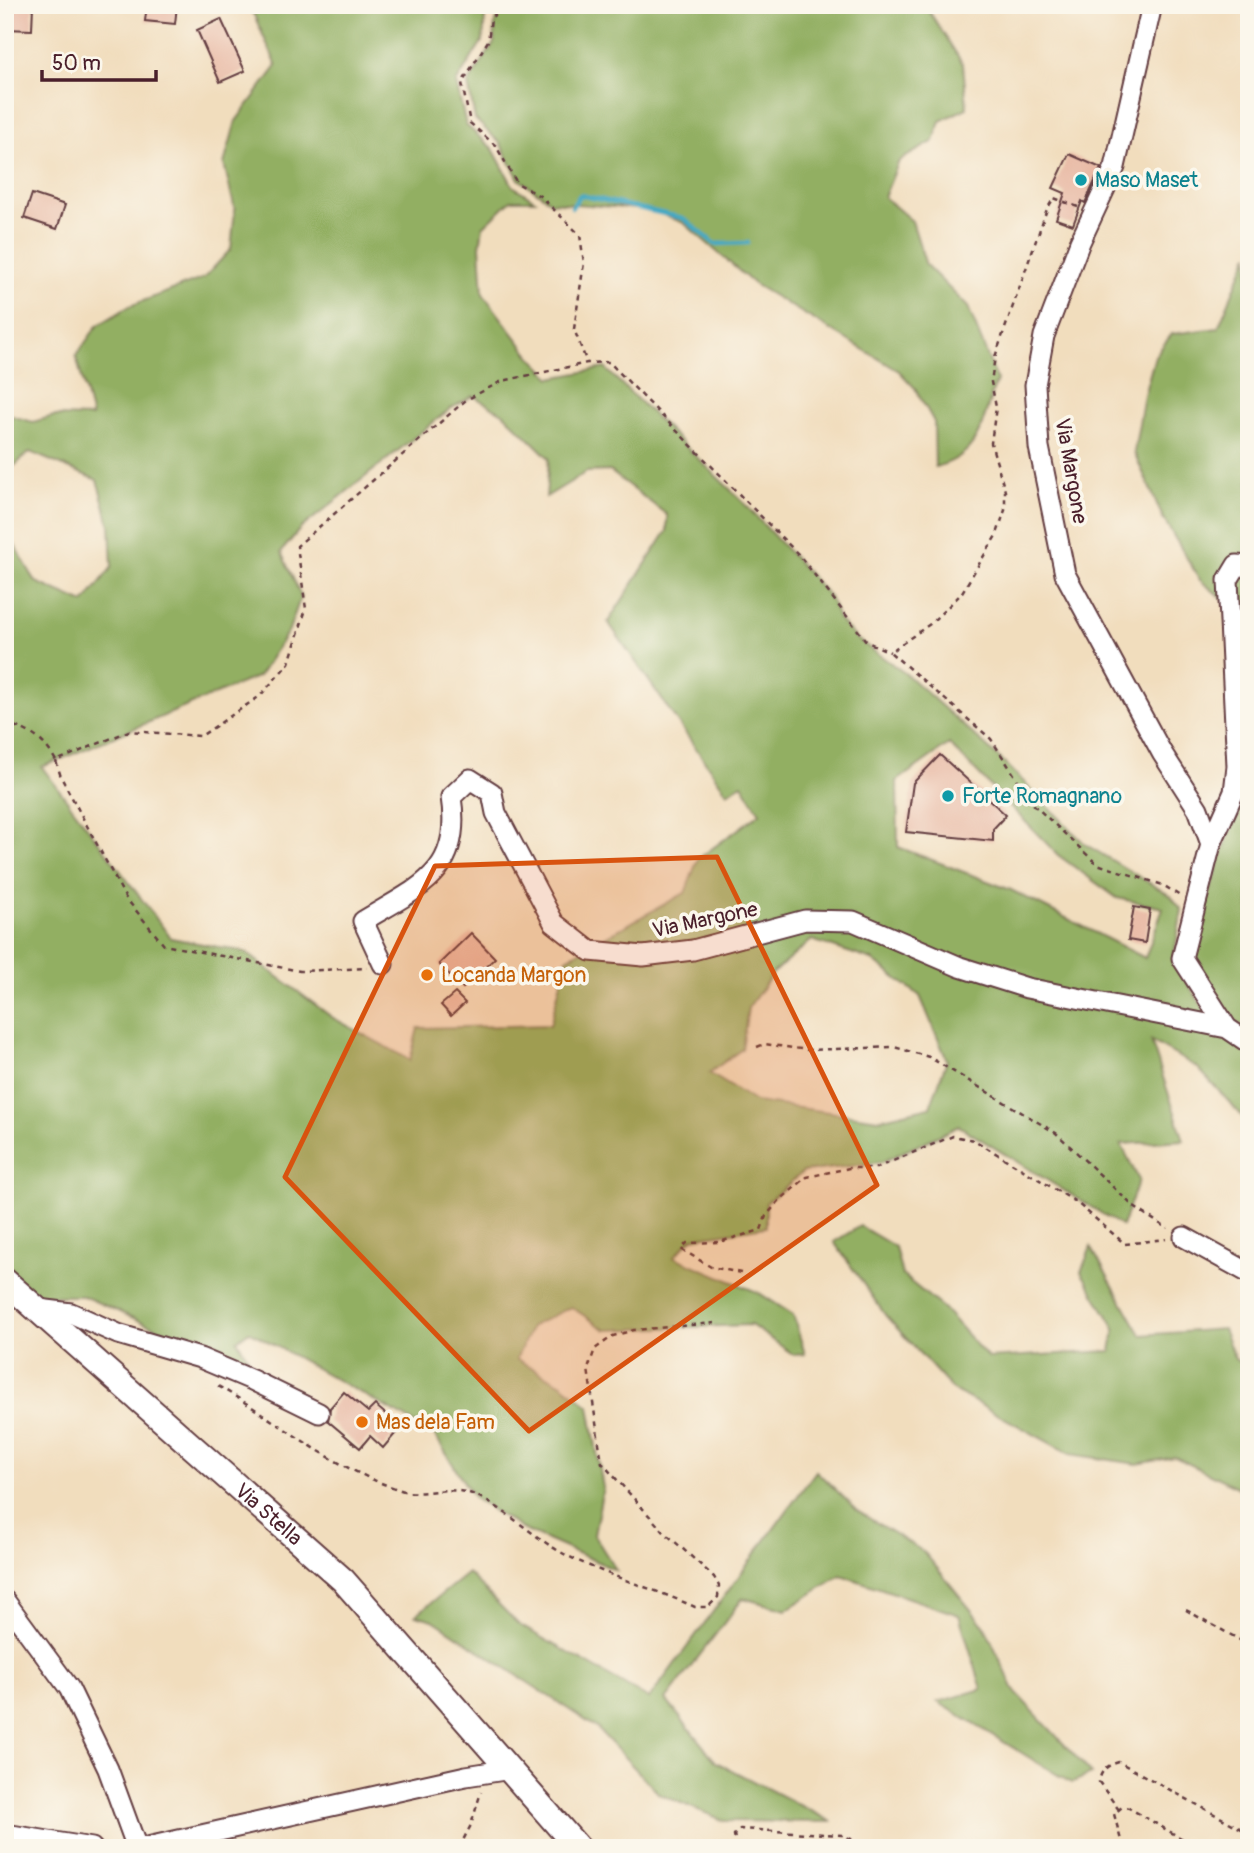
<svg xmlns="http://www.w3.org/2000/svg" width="1254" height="1853" viewBox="0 0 1254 1853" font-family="Pangolin,sans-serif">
<rect width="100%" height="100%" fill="#fbf7ec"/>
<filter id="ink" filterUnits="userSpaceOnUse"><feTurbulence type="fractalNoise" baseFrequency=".0143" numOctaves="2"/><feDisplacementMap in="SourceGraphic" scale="14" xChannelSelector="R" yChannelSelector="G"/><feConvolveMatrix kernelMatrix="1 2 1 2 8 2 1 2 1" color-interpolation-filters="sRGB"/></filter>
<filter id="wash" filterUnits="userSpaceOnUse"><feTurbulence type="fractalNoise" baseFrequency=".00686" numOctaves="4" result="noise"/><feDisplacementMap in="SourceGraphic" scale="28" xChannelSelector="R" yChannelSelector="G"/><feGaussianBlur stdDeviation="1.57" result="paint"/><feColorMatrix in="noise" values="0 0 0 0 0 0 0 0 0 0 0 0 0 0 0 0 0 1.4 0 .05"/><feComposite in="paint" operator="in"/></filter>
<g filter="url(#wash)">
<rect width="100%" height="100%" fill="#f1ddbd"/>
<path fill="#92af62" stroke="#6e6746" stroke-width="2" fill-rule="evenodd" d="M245,5h250l-10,12 -2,23 -27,43 10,42 27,24 20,37 22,14h-24l-28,27 -3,19 3,48 45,59 23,25 54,-10 137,133 88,96 8,22 19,20 49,35 100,90 79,80 86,52 11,14 -9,51 48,73 28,22v68l-51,-56 -47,-27 33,99 -63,4 18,36 -17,46 -163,-100 -77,36 -79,10 -37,31v24l-74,11 -18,19 85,36 34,22 12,39 -11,1 -43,-30 -145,5 -35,-23 -39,19 -16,33 46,25 27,22 14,82 -9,47 22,35 -94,-41 -48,-31 -40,-64 -185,-103 -12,9 20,32 -174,-76h-50l-28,-19v-748l31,53 48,21 28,-36 -2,-42 -13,-45 -67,-28 -25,22v-60l28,8 21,-6 38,1 -16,-61 21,-30 33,-20 74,-28 27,-29 4,-39 -11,-46 12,-43 41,-55 -23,-51zM473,396l30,17 46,45 -3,39 41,-25 23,-1 57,44v16l-59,91 119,171 15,-9 18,29 -62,46 -13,34 -118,65 -17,67 -132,3 -8,32 -77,-42 -88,-66 -74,-14 -129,-171 217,-91 30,-46 12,-34 -20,-44 19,-23 150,-120zM949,744l109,111 59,43 46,10 -18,50 -134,-68 -113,-43 -1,-66zM812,940l60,20 48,36 27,64 -17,47 -51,12 -123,-17 -47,-29 33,-24 6,-41 26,-36z
M509,5h416l38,59 4,44 -27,13 -6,20 -35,20 -15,36 28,24 14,44 42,42 29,73c-16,38 -13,75 -62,87l-1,-45 -19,-34 -16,-17 -145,-87 -70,-61 -33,-13 -100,-8 -32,-23 -19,-36 -25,-24 -7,-35 26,-41 1,-22z
M1249,254v362h-5l-44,-36 -37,-62 -29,-66 10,-57 11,-39 17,-22 46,-6z
M1244,781l5,3v247l-18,-12 -39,-67 29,-96 17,-43z
M860,1226l35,21 7,28 41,33 45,50 123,-7 4,-23 -34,-56 10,-25 50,88 82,-6 12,30 14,9v125l-74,-36 -38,7 -67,-10 -117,-64 -67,-74 -52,-74z
M816,1471l43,41 65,40 61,75 30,65 77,82 -21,9 -133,-81 44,-13 -23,-74 -118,-40 -55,35 -43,-12 -77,102 50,62 116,60 -107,-1 -66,-27 -62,-66 -164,-108 -17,-5 52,-42 50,51 131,75z"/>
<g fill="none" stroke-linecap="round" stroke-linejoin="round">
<path stroke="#44a9c4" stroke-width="4.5" d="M572,207l8,-12 103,23 32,26 33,-1"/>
</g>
<g id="blocks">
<path fill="#e8b8a3" d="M5,5h28l-1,25 -27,-1z
M147,5h30l-2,19 -30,-3z
M221,19l24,52 -25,11 -23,-52z
M1069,154l32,14 -16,35 -3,-2 -9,24 -17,-6 9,-26 -12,-5z
M32,194l33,11 -8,24 -33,-11z
M940,755l66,60 -13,14v12l-87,-9 7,-49z
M1134,907l16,3 -5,33 -17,-3z
M471,933l24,25 -32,30 -24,-24z
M455,993l10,10 -14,13 -10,-11z
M344,1392l24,20 7,-7 26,22 -18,21 -13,-12 -10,12 -32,-27 2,-13z"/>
</g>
</g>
<g filter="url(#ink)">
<use href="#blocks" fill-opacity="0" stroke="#633c41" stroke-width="2"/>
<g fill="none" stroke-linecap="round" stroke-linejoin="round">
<defs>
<path id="minor" d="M1152,5l-37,162 -35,75 -36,94 -9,49 4,62 26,127 97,179 36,56 13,35
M1249,566l-12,-1 -9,15 9,186 -3,26 -23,52 -29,114 45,70 22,15
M383,964l-20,-43c56,-34 100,-48 88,-124l19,-18 22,14 4,20 58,110 36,28 53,5 50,-6 112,-30 48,1 107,46 67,21 200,40
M1184,1237l65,36
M39,1309l32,4 47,21 82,24 52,22 67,33
M5,1601l64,87 39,81 29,79
M5,1834l87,14
M143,1848l323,-72 45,-7"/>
<g id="major">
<path id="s1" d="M5,1281l338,299 235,268"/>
</g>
</defs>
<use href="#minor" stroke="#633c41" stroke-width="23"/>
<use href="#major" stroke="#633c41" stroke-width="28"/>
<path stroke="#633c41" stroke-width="2.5" stroke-dasharray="5 5" stroke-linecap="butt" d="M502,5l-11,14 -3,22 -26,42 8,40 26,23 21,37 23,13 40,39 4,28 -10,66 13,34
M1078,207l-24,-9 -7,11 -52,148 -4,25 5,25 -5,36 14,48v19l-8,24 -36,60 -31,30 -40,28 101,87 43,66 63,59 66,21 17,11
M5,723c24,7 39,16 51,38l73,-30 72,5 59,-40 29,-33 17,-54 -9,-63 169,-146 36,-19 85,-18 22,-1 190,193 68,87 23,10
M56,761l5,16 64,120 39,48 136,26 67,-3
M5,866l5,31 -5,7
M757,1047l7,-3 44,6 86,-3 35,10 127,76 78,74 34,22
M741,1273l-30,-6 -30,-18 6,-6 32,-1 42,-12 5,-14 13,-15 28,-24 42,-9h27l77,-32 21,4 102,62 49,42 41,-5
M218,1386c62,36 116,84 186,105 21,6 44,-8 73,5 32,15 58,43 89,59 41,21 87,33 129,52h13l10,-10 1,-11 -5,-9 -51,-46 -61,-68 -14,-94 7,-20 18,-13 21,-6 81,-7
M1186,1610l63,35
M1119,1810l-20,-28c2,-13 9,-17 20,-20l130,71
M459,1848l12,-23 10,-33
M737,1848l-3,-13 6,-6 102,6 30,13
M1123,1848l-9,-34 8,-7 7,1 69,40"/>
<use href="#minor" stroke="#fff" stroke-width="19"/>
<use href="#major" stroke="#fff" stroke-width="24"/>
</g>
</g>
<path fill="#d8530f" fill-opacity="0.2" stroke="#d8530f" stroke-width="5" stroke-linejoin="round" d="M717,857l160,328 -348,246 -244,-254 150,-311z"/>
<g fill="#0f9aa8" stroke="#fbf7ec" stroke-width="2.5">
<circle cx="1081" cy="180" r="7"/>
<circle cx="948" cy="796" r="7"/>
</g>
<g fill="#e8710a" stroke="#fbf7ec" stroke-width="2.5">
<circle cx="427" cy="975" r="7"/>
<circle cx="362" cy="1422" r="7"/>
</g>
<g text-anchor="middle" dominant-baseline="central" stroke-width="7" stroke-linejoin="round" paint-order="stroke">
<g font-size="21" fill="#0d838f" stroke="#fbf7ec" text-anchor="start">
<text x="1095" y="180">Maso Maset</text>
<text x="962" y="796">Forte Romagnano</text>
</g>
<g font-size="21" fill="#4a1f2b" stroke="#fbf7ec">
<text transform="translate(1071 471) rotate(80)">Via Margone</text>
<text transform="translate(705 920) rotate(-12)">Via Margone</text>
<text stroke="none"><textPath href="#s1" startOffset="352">Via Stella</textPath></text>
</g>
<g font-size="21" fill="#c56008" stroke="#fbf7ec" text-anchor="start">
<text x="441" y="975">Locanda Margon</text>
<text x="376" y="1422">Mas dela Fam</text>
</g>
</g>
<rect width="1254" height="1853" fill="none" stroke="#fbf7ec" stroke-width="28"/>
<path d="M42 70v10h114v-10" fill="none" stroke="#4a1f2b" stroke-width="3.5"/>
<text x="52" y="70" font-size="21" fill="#4a1f2b" stroke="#fbf7ec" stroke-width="5" paint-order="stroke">50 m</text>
</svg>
